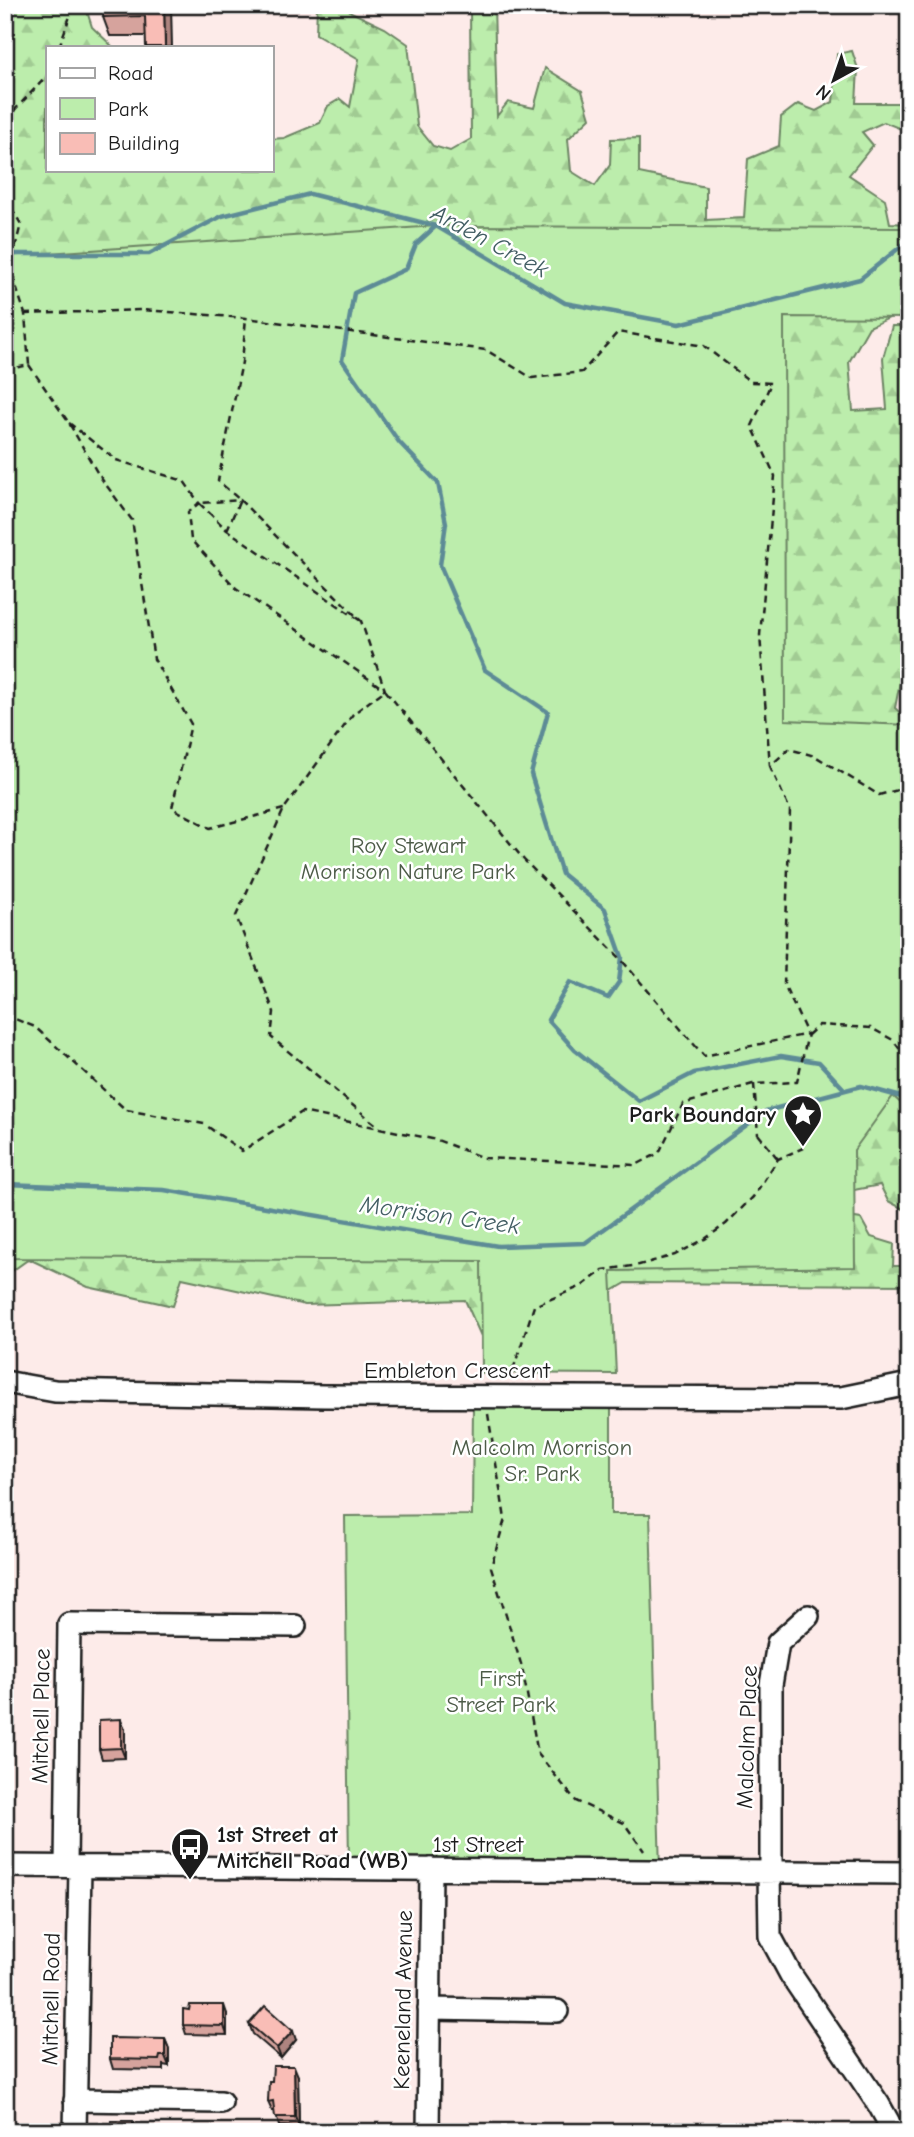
<svg xmlns="http://www.w3.org/2000/svg" width="914" height="2137" viewBox="0 0 914 2137" font-family="'Comic Neue',sans-serif">
<defs>
<pattern id="forest-firs" width="22" height="20" patternUnits="userSpaceOnUse" patternTransform="scale(1.75)"><rect width="22" height="20" fill="#bcedac"/><path d="M5 1l3.5 6h-7zM16 11l3.5 6h-7z" fill="#a1cb93"/></pattern>
</defs>
<rect width="100%" height="100%" fill="#fdebe9"/>
<filter id="ink" filterUnits="userSpaceOnUse"><feTurbulence type="fractalNoise" baseFrequency=".0143" numOctaves="2"/><feDisplacementMap in="SourceGraphic" scale="14" xChannelSelector="R" yChannelSelector="G"/><feConvolveMatrix kernelMatrix="1 2 1 2 8 2 1 2 1" color-interpolation-filters="sRGB"/></filter>
<g filter="url(#ink)">
<path fill="url(#forest-firs)" stroke="#6c8464" stroke-width="2" d="M5,5h80l7,22 21,20h-66v123h224v-31l13,-1 36,-15 8,-17 12,-7 10,8 9,-48 -43,-25 1,-29h28l6,7 34,16 23,16 9,82 16,20 17,5 21,-12 -1,-134h24l3,111 11,-14 26,6 11,-40 37,23 8,27 -22,21 3,32 24,15 15,-21 1,-26 28,-1v35l67,14v33l38,-2 4,-59 31,-13 2,-29 17,-13 18,7 17,-9 4,-48 15,-3 6,18 -2,34h51l-6,26 -17,-7 -22,10 11,13 -24,30 36,24 5,24 19,1v85l-40,18 -20,35 4,49 34,-2 -4,-51 9,-32h17v332l-5,3 -9,47 14,13v491l-21,-11 -8,-16 -52,10 -4,18 37,6 10,18 23,7 -1,22h16v19l-283,-2 -45,26 -97,34 -19,-43 -160,5 -123,-27 -9,28 -85,-19 -59,-28 -24,17z"/>
<path fill="#bcedac" stroke="#6c8464" stroke-width="2" d="M436,226l473,2v90l-125,-1 1,403 124,5v386l-16,-15 -39,54 1,117 -244,4 5,103 -134,-1 -1,-112 -476,-3v-1002z
M473,1405h138v109h39l10,357 -311,-3 -4,-352 127,-1z"/>
<g fill="none" stroke-linecap="round" stroke-linejoin="round">
<path stroke="#5d8b96" stroke-width="4.5" d="M436,226l-20,18 -10,25 -52,24 -12,67 57,82 39,41 8,40 -6,42 45,105 63,42 -17,62 31,100 43,35 17,48 -3,25 -11,16 -38,-16 -22,38 27,30 64,51 55,-28 87,-17 38,6 26,28
M5,254h144l73,-38 88,-22 126,32 129,77 114,21 181,-45 49,-39
M5,1184l159,6 334,56 87,-3 181,-132 95,-25 48,13"/>
<defs>
<path id="minor" d="M5,1382l50,9 269,5 517,2 68,-14
M5,1866l904,7
M66,1866l3,-242 226,2
M769,1872l1,64 21,39 88,130 15,27
M771,1872v-187l7,-42 30,-27
M429,2009l128,2
M75,2100l146,2
M75,2132l5,-265
M428,2132l3,-263"/>
</defs>
<use href="#minor" stroke="#1c1c1c" stroke-width="26"/>
<path stroke="#1c1c1c" stroke-width="2.5" stroke-dasharray="7 5" stroke-linecap="butt" d="M59,47l15,-42
M5,120l42,-44
M5,198l16,26 -11,44 15,46 4,51 -24,5
M25,314l118,-4 103,8 240,32 46,28 50,-6 36,-40 86,14 47,36 20,1 -19,43 23,50 -15,159 10,131 19,-17 26,7 64,39 30,-8
M29,365l40,58 29,51 34,46 22,139 37,65 -19,84 38,20 74,-19
M69,423l47,37 68,21 15,22 -11,9 3,28 45,48 149,102 -24,-69 -121,-121 -41,3 28,27 134,91
M227,530l13,-30 -22,-19 24,-119 4,-44
M770,766l20,44 -6,174 23,50
M5,1015l30,12 91,83 78,14 38,27 60,-39 135,28 47,18 152,7 23,-12 24,-49 70,-20 44,-2 11,-48 -104,22 -85,-99 -95,-97 -139,-170 -32,24 -69,95 -48,107 38,96 -3,25 109,91
M808,1035l11,-10 52,3 22,12 16,22
M754,1084l4,50
M758,1134l20,25
M503,1377l11,-10 20,-61 48,-20 21,-16 36,-5 36,-10 30,-16 21,-15 27,-27 25,-38 25,-11
M488,1414l17,105 -14,48 31,100 16,87 38,47 48,22 20,28"/>
<use href="#minor" stroke="#fff" stroke-width="21"/>
</g>
<path fill="#d6a39d" stroke="#1c1c1c" stroke-width="2" d="M171,5l-26,31h-35l-7,-19z
M125,1729v29l-23,1 -3,-10z
M227,2014v21l-41,-1 -3,-9z
M249,2024l47,16 -15,18 -28,-24z
M165,2039l4,10v17l-6,-1v5l-50,-1 -3,-10z
M298,2076l1,51 -20,-1 -4,-15h-3l-4,-9 4,-21z"/>
<path fill="#ae847f" stroke="#1c1c1c" stroke-width="2" d="M164,5h7l1,42h-7z
M121,1719l4,10v29l-4,-10z
M224,2005l3,9v21l-3,-9z
M293,2031l3,9 -15,18 -4,-10z
M165,2039l4,10v17l-4,-10z
M294,2066l4,10 1,51 -4,-10z
M133,2121l4,10v1h-4z"/>
<path fill="#f9bdb6" stroke="#1c1c1c" stroke-width="2" d="M103,5h61l1,42h-19l-1,-31 -42,1z
M121,1719v29l-22,1v-29z
M190,2005h34v21l-41,-1v-16l6,1z
M265,2006l28,25 -16,17 -28,-24z
M110,2038l55,1v17h-5l-1,4 -49,-1z
M273,2066h21l1,51h-20l-2,-16 -5,1 1,-21h3z
M111,2121h22v11h-22z"/>
</g>
<defs>
<symbol id="sight-pin" viewBox="-11 -11 22 30"><path d="M0 17L-7.5 6A9.5 9.5 0 1 1 7.5 6Z" fill="#1c1c1c" stroke="#fff"/><path d="M0-6L1.8-2.2L6-1.7L2.9 1.2L3.7 5.4L0 3.3L-3.7 5.4L-2.9 1.2L-6-1.7L-1.8-2.2Z" fill="#fff"/></symbol>
<symbol id="bus-pin" viewBox="-11 -11 22 30"><path d="M0 17L-7.5 6A9.5 9.5 0 1 1 7.5 6Z" fill="#1c1c1c" stroke="#fff"/><path d="M-5-6H5V4H4V6H2V4H-2V6H-4V4H-5ZM-3.5-4V0h7V-4ZM-3.5 1.2v1.5H-2V1.2ZM2 1.2v1.5H3.5V1.2Z" fill="#fff"/></symbol>
</defs>
<g fill-rule="evenodd">
<use href="#sight-pin" x="781" y="1092" width="44" height="60"/>
<use href="#bus-pin" x="168" y="1825" width="44" height="60"/>
</g>
<g text-anchor="middle" dominant-baseline="central" stroke-width="5" stroke-linejoin="round" paint-order="stroke">
<g font-size="23" fill="#4c5b47" stroke="#fff">
<text x="408" y="845">Roy Stewart<tspan x="408" dy="26">Morrison Nature Park</tspan></text>
<text x="542" y="1447">Malcolm Morrison<tspan x="542" dy="26">Sr. Park</tspan></text>
<text x="501" y="1678">First<tspan x="501" dy="26">Street Park</tspan></text>
</g>
<g font-size="23" font-weight="bold" fill="#1c1c1c" stroke="#fff" text-anchor="end">
<text x="776" y="1114">Park Boundary</text>
<text x="217" y="1834" text-anchor="start">1st Street at<tspan x="217" dy="26">Mitchell Road (WB)</tspan></text>
</g>
<g font-size="23" fill="#1c1c1c" stroke="#fff">
<text x="457" y="1370">Embleton Crescent</text>
<text transform="translate(41 1716) rotate(-89)">Mitchell Place</text>
<text transform="translate(747 1737) rotate(-88)">Malcolm Place</text>
<text x="478" y="1844">1st Street</text>
<text transform="translate(51 1999) rotate(-89)">Mitchell Road</text>
<text transform="translate(403 2000) rotate(-89)">Keeneland Avenue</text>
</g>
<g font-size="24" font-style="italic" fill="#425d63" stroke="#fff">
<text transform="translate(490 241) rotate(28)">Arden Creek</text>
<text transform="translate(440 1215) rotate(8)">Morrison Creek</text>
</g>
</g>
<rect width="914" height="2137" fill="none" stroke="#fff" stroke-width="28"/>
<rect x="14" y="14" width="886" height="2109" fill="none" stroke="#1c1c1c" stroke-width="2.5" filter="url(#ink)"/>
<rect x="46" y="46" width="228" height="126" fill="#ffffff" stroke="#a4a4a4" stroke-width="2"/>
<rect x="60" y="68" width="35" height="10" fill="#ffffff" stroke="#a4a4a4" stroke-width="2"/>
<text x="108" y="80" font-size="21" fill="#1c1c1c">Road</text>
<rect x="60" y="98" width="35" height="21" fill="#bcedac" stroke="#a4a4a4" stroke-width="2"/>
<text x="108" y="116" font-size="21" fill="#1c1c1c">Park</text>
<rect x="60" y="133" width="35" height="21" fill="#f9bdb6" stroke="#a4a4a4" stroke-width="2"/>
<text x="108" y="150" font-size="21" fill="#1c1c1c">Building</text>
<g transform="translate(834 80) rotate(220)" stroke="#ffffff" stroke-width="5" paint-order="stroke">
<path d="M0-5L12 26L0 18L-12 26Z" fill="#1c1c1c"/>
<text y="-10" font-size="19" font-weight="bold" text-anchor="middle" fill="#1c1c1c">N</text>
</g>
</svg>
